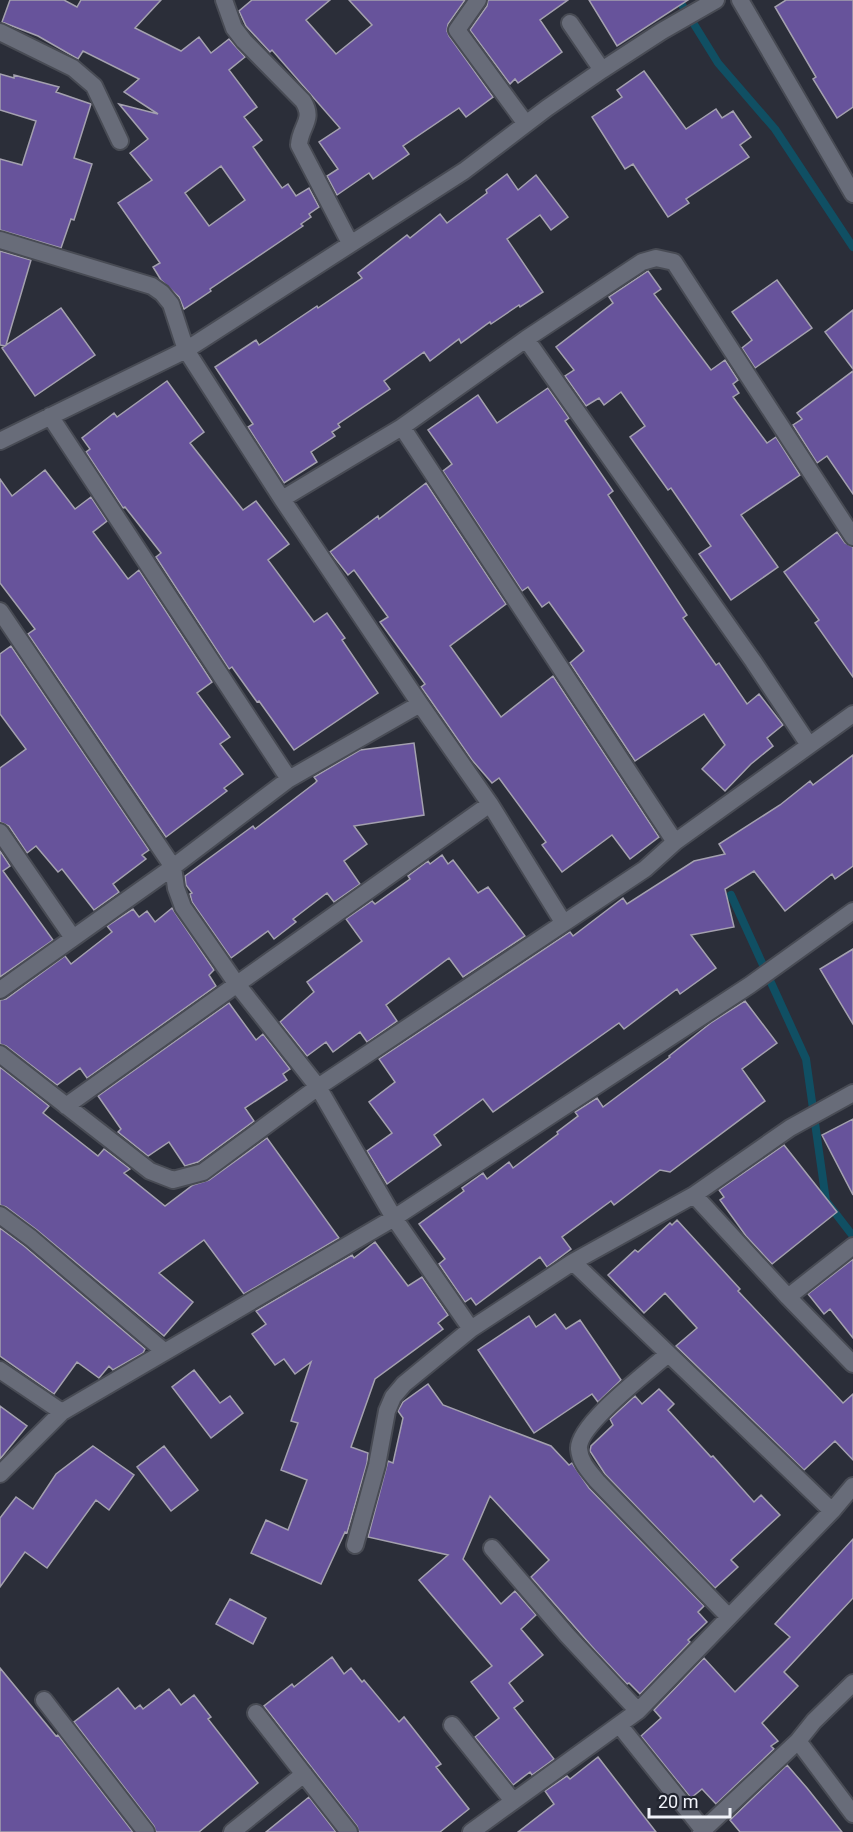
<svg xmlns="http://www.w3.org/2000/svg" width="853" height="1832" viewBox="0 0 853 1832" font-family="Roboto,sans-serif">
<rect width="100%" height="100%" fill="#2b2e39"/>
<g fill="none" stroke-linecap="round" stroke-linejoin="round">
<path stroke="#104f63" stroke-width="8" d="M679,0l39,63 57,66 78,118
M731,895l75,164 20,142 27,35"/>
</g>
<path fill="#67539b" stroke="#a4a1af" stroke-width="1.5" fill-rule="evenodd" d="M10,0h54l13,7 4,-7h80l-26,28 46,23 18,-14 12,16 18,-14 16,18 -16,13 28,37 -13,10 18,23 -9,7 29,41 6,-4 8,12 13,-8 10,19 -10,7 2,3 -10,7 2,2 -93,63 1,2 -27,18 -5,-12 -18,-17 -8,-13 7,-4 -42,-60 34,-23 -22,-27 18,-14 -29,-35 39,10 -34,-22 15,-13 -56,-28 -5,8 -40,-23 -36,-14zM221,166l24,34 -36,26 -24,-33z
M252,0h78l-24,20 30,34 36,-29 -23,-25h116l-17,24 -1,7 2,5 44,61 -27,20 -7,-9 -56,38 6,8 -36,25 -4,-6 -32,22 -10,-19 11,-7 -19,-27 21,-14 -68,-78 -2,2 -24,-26 -7,-15z
M488,0h80l-28,20 22,32 -44,31 -3,-4 -5,5 -40,-54 17,-24z
M589,0h99l-71,46z
M786,0h67v107l-16,11 -24,-39 3,-2 -41,-70z
M644,71l42,58 30,-20 6,9 11,-7 18,26 -11,8 9,12 -63,42 3,4 -21,14 -35,-53 -8,5 -33,-52 30,-20 -5,-7z
M0,74l14,4v-3l45,12 -3,5 35,12 -17,54 18,6 -18,56 -3,-1 -10,29 -61,-18v-71l22,6 14,-44 -36,-11z
M507,174l11,16 18,-15 32,42 -17,13 -11,-15 -33,24 36,53 -23,15 -1,-2 -28,19 -1,-2 -29,21 -2,-4 -29,22 -6,-9 -40,29 6,8 -52,35 2,3 -8,5 3,4 -24,16 6,10 -33,21 -36,-56 5,-3 -38,-57 41,-27 3,5 58,-39 1,2 44,-30 -4,-5 49,-38 3,3 30,-24 7,9 40,-30 -1,-3z
M0,251l31,9 -25,85 55,-37 34,47 -60,41 -33,-48 3,-2 -5,-1z
M648,271l13,18 -7,5 57,76 14,-10 13,20 -5,4 6,9 -6,4 34,46 9,-6 24,38 -59,40 37,52 -47,33 -32,-46 12,-8 -40,-58 -3,2 -38,-53 15,-11 -24,-34 -17,13 -5,-7 -13,8 -21,-30 9,-6 -18,-23 57,-44 -4,-6z
M777,280l35,48 -57,40 -13,-20 10,-8 -20,-28z
M853,310v59l-28,-37z
M853,371v123l-26,-38 -10,7 -24,-38 9,-6 -5,-6z
M167,381l37,51 -14,11 53,67 13,-9 33,43 -21,16 46,62 13,-9 18,25 -3,2 36,53 -84,57 -35,-49 -2,1 -25,-35 -3,2 -73,-112 5,-4 -36,-46 -2,1 -37,-56 4,-3 -8,-11 32,-25 3,4z
M548,388l21,30 -4,3 48,70 -5,4 79,120 -4,3 33,47 3,-2 28,41 12,-10 24,31 -16,13 6,8 -22,18 -26,27 -23,-22 23,-24 -21,-31 -69,47 -65,-98 14,-12 -35,-49 -7,5 -14,-20 -6,4 -79,-120 9,-7 -24,-34 50,-35 19,28z
M45,470l30,39 16,-12 16,24 -14,11 35,47 11,-9 73,112 -15,11 33,44 -10,7 23,30 -19,14 3,3 -61,46 -138,-203 7,-5 -35,-46v-104l12,17z
M426,483l80,121 -56,42 51,71 52,-41 106,161 -29,22 -18,-24 -50,37 -20,-27 4,-3 -47,-64 -7,5 -20,-23 -43,-62 -8,-11 4,-3 -45,-62 8,-5 -34,-47 -6,5 -18,-23 48,-36 1,3z
M837,532l8,11 8,4v130l-38,-54 4,-3 -35,-48z
M11,646l138,204 -7,5 4,4 -33,25 6,8 -25,18 -32,-41 -4,3 -22,-26 -9,7 -18,-27 -9,-4v-54l26,-19 -26,-35v-60z
M414,743l10,72 -70,11 13,18 -23,17 16,23 -26,18 -7,-9 -34,26 3,3 -22,17 -6,-8 -37,27 -39,-56 -2,-8 2,-1 -6,-8 -1,-9 68,-50 2,3 60,-46 2,-2 -3,-4 46,-27z
M853,755v111l-18,13 -3,-5 -47,37 -31,-40 -29,18 9,38 -43,8 25,33 -36,26 -3,-5 -53,40 -5,-6 -126,89 -10,-13 -49,36 7,10 -54,39 -20,-33 25,-18 -23,-31 26,-20 -16,-23 191,-127 3,4 50,-38 4,6 67,-43 31,-7 -6,-10 61,-39 30,-24 3,4z
M0,851l10,15 -7,5 50,69 -53,37z
M442,855l6,9 5,-4 25,33 10,-6 37,49 -62,41 -14,-19 -63,47 11,16 -30,21 -7,-10 -27,20 -7,-10 -19,14 -27,-34 34,-30 -7,-10 55,-41 -16,-22 26,-18 3,3 35,-25 -2,-3 20,-15 2,3z
M172,908l42,62 -5,5 7,11 -129,92 -7,-10 -23,17 -51,-39 -6,-2v-44l6,-1 59,-43 6,8 41,-32 -5,-6 26,-17 6,8 8,-6 8,11z
M853,949v75l-33,-55z
M745,1001l32,42 -35,26 23,32 -95,71 -10,-2 -46,35 -3,-4 -49,36 9,12 -24,18 -7,-10 -64,48 -5,-7 -6,4 -26,-38 6,-5 -26,-35 45,-33 -2,-3 21,-15 4,6 22,-17 4,6 45,-34 -1,-2 21,-16 -3,-4 22,-14 6,9 67,-50 -1,-1 43,-34z
M229,1003l27,37 7,-6 27,35 -7,5 4,6 -42,28 9,13 -56,41 -13,4 -16,-24 -21,14 -30,-24 3,-3 -23,-33z
M0,1067l49,39 -6,7 55,43 6,-7 26,20 -6,4 41,33 28,-21 16,-5 58,-42 72,100 -95,56 -40,-54 -45,33 34,29 -29,34 -127,-106 -31,-23 -6,-2z
M853,1119v76l-31,-60z
M784,1145l53,67 -65,52 -26,-28 -26,-36 4,-3 -5,-7z
M677,1220l63,69 -2,2 105,112 10,-9v66l-18,-19 -31,29 -128,-124 21,-18 -32,-35 -21,20 -36,-38 27,-25 3,2 32,-29 2,2z
M0,1228l24,18 121,103 -2,4 -30,17 -4,-4 -10,12 -22,-16 -23,32 -54,-38z
M375,1242l33,44 14,-9 26,38 -10,8 5,6 -68,50 -24,68 17,6 -1,10 -20,70 -2,-1 -24,52 -70,-31 15,-33 22,10 19,-50 -26,-10 17,-47 -7,-2 20,-59 -16,12 -11,-15 -9,6 -23,-31 14,-10 -10,-13 96,-56 2,3z
M853,1259v79l-23,-29 -6,5 -16,-20z
M555,1314l11,15 14,-9 41,60 -23,22 -6,-8 -58,39 -56,-83 51,-34 7,11z
M194,1370l26,33 10,-7 13,17 -32,25 -39,-51z
M428,1384l15,21 108,41 18,19 3,-2 17,25 115,118 -6,6 9,10 -19,18 2,2 -50,52 -11,-11 -2,1 -32,-34 -64,-73 18,-17 -59,-64 -27,63 38,45 14,-13 21,24 -15,14 22,26 -34,28 14,18 -9,7 40,51 -22,16 -2,-3 -17,13 -38,-48 24,-19 -28,-36 21,-16 -73,-86 29,-25 -80,-18 20,-76 5,2 10,-45 -5,-7 5,-9z
M659,1389l15,15 -6,6 43,47 2,-1 41,46 7,-7 19,20 -49,45 7,7 -23,21 -110,-114 -15,-23 1,-5 22,-21 -3,-6 13,-12 12,-11 7,8z
M0,1406l27,20 -27,33z
M93,1446l41,29 -25,35 -13,-10 -49,68 -22,-16 -25,35v-69l16,-21 17,12 23,-35z
M164,1446l34,44 -27,21 -34,-44z
M853,1539v59l-69,74 14,14 -36,37 16,18 -7,5 3,3 -58,55 -14,-15 -11,9 -50,-62 20,-18 -7,-8 50,-52 31,34 55,-55 -15,-13z
M230,1599l36,19 -13,26 -37,-20z
M332,1657l12,17 7,-6 11,14 2,-2 35,42 5,-5 37,47 -5,3 33,42 -29,23h-81l-2,-6 -93,-120 28,-22 2,3z
M0,1668l56,68 2,-1 75,97h-133z
M118,1688l17,21 5,-4 3,4 26,-20 12,16 13,-10 17,22 -3,2 50,64 -59,49h-43l-2,-6 -80,-104z
M598,1757l58,75h-138l36,-28 -9,-13 22,-15 3,3z
M787,1765l20,23 35,44h-102l-10,-12z
M309,1797l27,35h-70z"/>
<g fill="none" stroke-linecap="round" stroke-linejoin="round">
<defs>
<path id="minor" d="M224,0l10,28 10,13 59,60c12,19 -3,25 -4,44l51,98
M478,0l-21,30 69,94
M740,0l113,194
M570,23l32,47
M0,32l73,36 21,18 26,55
M0,240l152,46 10,7 9,11 15,46 96,149 138,205 70,100 73,118
M526,339l116,-77 14,-4 18,4 179,275
M50,416l239,363
M0,441l186,-91 278,-179 83,-63 55,-38 60,-39 54,-31
M282,499l120,-72 124,-88 227,322 56,84
M0,611l173,256 3,21 7,19 53,76 82,104 76,131 77,111 102,-67 121,-67 96,-67 63,-35
M0,832l73,106
M675,842l178,-128
M0,990l173,-123 116,-88 131,-75
M0,1054l150,117 23,9 30,-8 115,-85 327,-218 30,-27 -273,-415
M66,1106l424,-302
M694,1195l94,102 65,67
M0,1215l31,23 134,114
M573,1262l259,249
M788,1297l65,-51
M668,1354c-19,17 -91,71 -89,95 1,13 10,22 18,32l131,135
M0,1370l62,42
M0,1474l62,-62 332,-194 356,-233 103,-74
M355,1545l22,-80 10,-54 6,-14 11,-13 67,-55
M492,1548l75,87 71,76
M44,1700l102,132
M256,1713l93,119
M452,1725l61,76
M620,1726l85,106
M798,1741l16,-20 39,-38
M232,1832l72,-58
M471,1832l167,-121 194,-200 21,-25
M701,1832l97,-91 55,73"/>
</defs>
<use href="#minor" stroke="#484b54" stroke-width="20"/>
<use href="#minor" stroke="#686c79" stroke-width="16"/>
</g>
<path d="M649 1808v9h81v-9" fill="none" stroke="#f0f2f9" stroke-width="3"/>
<text x="658" y="1808" font-size="18" fill="#f0f2f9" stroke="#21242f" stroke-width="4.5" paint-order="stroke">20 m</text>
</svg>
